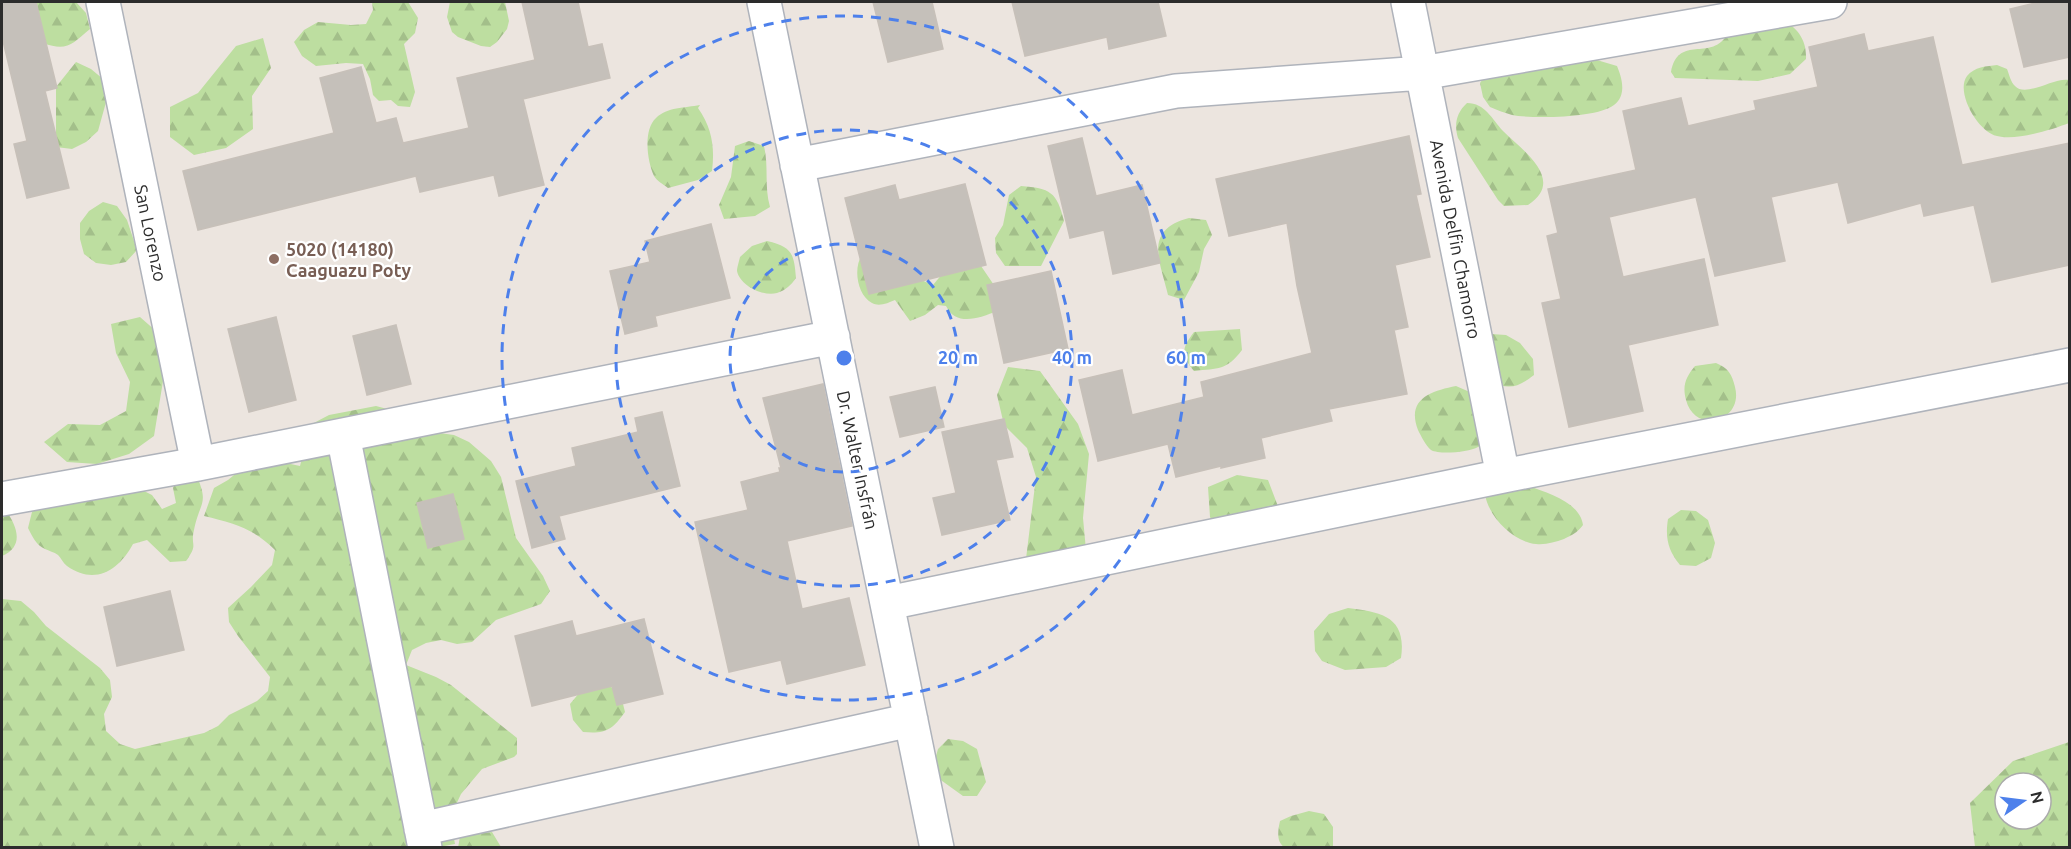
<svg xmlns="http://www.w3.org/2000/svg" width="2071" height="849" viewBox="0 0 2071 849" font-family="Ubuntu,sans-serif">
<defs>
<pattern id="forest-firs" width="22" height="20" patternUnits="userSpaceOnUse" patternTransform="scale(1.5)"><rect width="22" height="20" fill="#bddea0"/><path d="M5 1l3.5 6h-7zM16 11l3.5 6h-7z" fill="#a3bf8a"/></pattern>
</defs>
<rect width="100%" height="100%" fill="#ece5df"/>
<path fill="url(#forest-firs)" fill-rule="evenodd" d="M23,2h53l10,11 4,16c-18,15 -23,23 -47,14l-23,-38z
M372,2h36l10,16 -3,15 -11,11 11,48 -5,15 -12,-1 -7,-6 -12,1 -6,-6 -3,-16 -7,-15 -17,-1 -30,3 -14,-10 -8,-14 10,-12 14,-8 33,3 15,-1 7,-14z
M450,2h55l4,19 -2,8 -10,13 -7,5 -9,-1 -23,-9 -6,-5 -5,-15z
M1781,18c16,10 26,21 25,41l-16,15 -32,7 -83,-3 -4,-6c7,-36 36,-13 53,-33 3,-3 4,-10 6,-13z
M263,38l8,30 -19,28 1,33 -27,19 -32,7 -24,-18v-30l28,-14 38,-47z
M1590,58l27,8c5,12 10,29 -3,39 -16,13 -81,14 -102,10 -7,-2 -15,-5 -22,-8l-7,-10 -3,-14 5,-7z
M76,62l15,7 12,10 5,16 -10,36 -12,11 -14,7 -16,-2v-60z
M1997,65l10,4c2,5 4,14 8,17 11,12 39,-9 54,-6v43c-18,7 -53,18 -72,13 -19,-4 -42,-44 -30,-60 7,-9 20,-10 30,-11z
M1467,103c18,0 25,16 36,28 18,18 64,49 25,74l-24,1 -6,-6 -40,-62c-4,-13 -2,-25 9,-35z
M700,105l-2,3c14,20 17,39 14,63l-14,9 -30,8c-5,-4 -11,-7 -14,-12 -7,-15 -11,-46 2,-58 11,-11 29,-10 44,-13z
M749,141l15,5c5,21 0,39 6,61l-15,9 -31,3 -5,-14 12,-28 4,-31z
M1021,186c29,2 36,6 43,35l-23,45h-36l-9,-13 -1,-15 8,-13 6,-30z
M103,202l14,4 10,14 10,30 -11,12 -15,3 -15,-2 -12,-9 -4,-15v-16l9,-12z
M1189,218l17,2 6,15 -8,14 -5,23 -15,28 -16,-5c-8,-34 -25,-65 21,-77z
M767,241c25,6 27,12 29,37 -5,7 -10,12 -19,15 -13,4 -37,-7 -40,-22 0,-3 2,-10 3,-14l12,-11z
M862,255l71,30 10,-12 38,-7 15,22 1,23c-17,7 -41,16 -51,-5l-8,-1 -13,10 -15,6 -15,-21c-7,3 -16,7 -23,3 -15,-8 -19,-35 -10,-48z
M140,317l25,22 -1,36 -10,61 -25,18 -32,10 -30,-2 -23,-20 24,-18 32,1 26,-14 4,-29 -14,-29 -5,-29z
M1240,329l2,21c-16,21 -23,18 -48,21 -13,-16 -13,-22 0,-39z
M1491,334l15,1 14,8 13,16 1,16c-17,13 -23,14 -44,8z
M1716,363c12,5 16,11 19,24 9,35 -40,48 -49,13 -4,-15 0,-23 9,-34z
M1008,367l32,4 38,53 11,30 -6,64 3,32 -4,31 -30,5 -27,-19 11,-90 -9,-29 -23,-23 -7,-30z
M1456,386l16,7 16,44c-3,3 -7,9 -10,10 -9,5 -38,8 -47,3 -5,-4 -10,-14 -13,-20 -12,-31 13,-39 38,-44z
M376,406l15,4 12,18 51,7 15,7 22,19 10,16 15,61 27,38 7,15 -9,13 -45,16 -24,22 -15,2 -16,-4 -15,3 -14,7 -6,15 30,12 15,8 66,53v16l-3,3 -32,12 -21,25 -8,17 -1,17 3,16 -22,4 -431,-1v-248l19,2 13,11 12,14 54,42 10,12 2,17 -8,17 2,17 14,13 15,5 69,-16 14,-7 11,-11 28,-14 11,-10 2,-14 -32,-41 -9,-14 -1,-14 23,-21 21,-22 3,-15c-22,-22 -42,-27 -71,-34l10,-28 14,-8 12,-10 46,-7 14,3 10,-41 19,-10z
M195,472c15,33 5,28 -1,58 -4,17 5,13 -8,31l-16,1 -23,-22 -14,4c-14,26 -38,42 -66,22 -4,-3 -6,-8 -9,-11 -4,-3 -9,-4 -13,-6 -9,-4 -13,-13 -17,-21l4,-16 7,-13 99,-11 14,7 10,14 14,-6 -3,-15 6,-14z
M1237,475l31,5 11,29 -9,29 -14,7 -31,-2 -15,-26 -2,-30z
M1529,486c18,7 51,16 54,39 -6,8 -11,10 -19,14 -9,3 -18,6 -28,5 -23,-2 -48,-28 -51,-50z
M2,510l4,1c12,16 18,36 -4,45z
M1681,510l15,1 12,9 7,23 -4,15 -15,8 -16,-1c-12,-15 -15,-27 -12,-46z
M1348,608c34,4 59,9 53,50l-15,9 -41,3 -23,-9 -7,-10 -1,-20 15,-17z
M609,685l12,11 4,16c-13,18 -19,22 -42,20l-10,-12 -3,-16 10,-12z
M948,739l15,2 14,8 9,33 -9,14h-14l-25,-18 -4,-15 4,-14z
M2069,742v105h-94l-5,-44 43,-42zM2005,783h36v36h-36z
M1309,811l15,3 9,13v19l-2,2 -47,-1c-8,-6 -6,-17 -4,-26l11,-5z
M492,832l9,15 -43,1 2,-12z"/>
<path fill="#c5c0ba" stroke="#c7c0b9" stroke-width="1.5" d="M2,2h34l21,86 -12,3 24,97 -42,10 -13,-54 13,-3 -25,-104z
M522,2h56l10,45 14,-3 8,34 -87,21 21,86 -45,11 -5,-21 -74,17 -4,-16 -218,54 -15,-59 151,-38 -14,-55 41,-11 15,56 20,-5 7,25 66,-15 -12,-50 78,-18z
M873,2h59l11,47 -55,13z
M1012,2h146l8,34 -57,13 -2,-12 -82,19z
M2039,2h31v55l-46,10 -14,-58z
M1864,34l4,17 65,-14 29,128 108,-22v122l-78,17 -18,-77 -50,11 -3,-13 -73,20 -10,-41 -67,15 14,64 -70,15 -19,-79 -87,20 14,60 81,-18 14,66 -90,20 15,66 -74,16 -27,-124 19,-4 -14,-63 11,-3 -10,-44 88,-19 -13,-59 58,-13 7,28 68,-16 -2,-9 64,-14 -9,-40z
M1409,136l12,58 -5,1 14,62 -35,8 13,62 -14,3 13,64 -78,15 3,12 -71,17 4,20 -44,10v-2l-45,11 -8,-33 -70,17 -19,-81 43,-10 10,45 72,-18 -3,-15 111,-29 -15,-67 -10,-63 -58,13 -13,-57z
M1082,138l14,58 46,-11 18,78 -47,11 -9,-44 -34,8 -22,-92z
M965,184l21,81 -117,29 -24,-96 50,-13 4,15z
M711,224l19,74 -75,18 2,10 -32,8 -15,-63 40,-9 -5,-21z
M1051,271l17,78 -64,14 -17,-78z
M276,317l20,83 -47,12 -21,-83z
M396,325l15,59 -44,11 -14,-59z
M823,384l29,142 -65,15 15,68 47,-11 16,67 -78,19 -6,-24 -52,12 -34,-150 53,-12 -7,-28 39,-10 -1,-4h2l-18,-70z
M935,387l9,40 -44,10 -10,-40z
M662,412l18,74 -121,30 6,23 -33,9 -16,-67 60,-15 -4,-18 66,-16 -3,-14z
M1004,419l9,38 -17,3 14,60 -68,15 -9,-37 23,-5 -14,-61z
M453,494l11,45 -36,9 -11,-45z
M170,591l14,59 -67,16 -13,-59z
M644,619l19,75 -46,11 -5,-19 -80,20 -17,-70 57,-15 4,15z"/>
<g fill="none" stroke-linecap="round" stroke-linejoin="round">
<defs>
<path id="minor" d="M103,2l95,462
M764,2l173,846
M1408,2l95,474
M797,165l379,-74 246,-18 408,-71
M343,435l82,413
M2,499l196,-35 635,-127
M888,603l615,-127 567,-111
M421,829l490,-109"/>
</defs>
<use href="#minor" stroke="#afb3bb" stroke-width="36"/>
<use href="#minor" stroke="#fff" stroke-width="33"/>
</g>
<g fill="none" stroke="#4d80eb" stroke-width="3" stroke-dasharray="10 8">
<circle cx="844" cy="358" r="114"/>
<circle cx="844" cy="358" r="228"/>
<circle cx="844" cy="358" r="342"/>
</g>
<circle fill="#8d6e63" stroke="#fff" stroke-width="2" cx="274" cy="259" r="6"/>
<g text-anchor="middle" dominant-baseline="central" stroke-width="4.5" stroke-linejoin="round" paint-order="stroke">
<g font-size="18" fill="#2c2c2c" stroke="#fff">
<text transform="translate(151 233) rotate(78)">San Lorenzo</text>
<text transform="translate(1456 239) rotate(79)">Avenida Delfin Chamorro</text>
<text transform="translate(858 460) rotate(78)">Dr. Walter Insfrán</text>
</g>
<g font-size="18" font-weight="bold" fill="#785e54" stroke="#fff" text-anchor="start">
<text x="286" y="249">5020 (14180)<tspan x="286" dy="21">Caaguazu Poty</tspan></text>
</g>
</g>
<circle cx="844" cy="358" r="9" fill="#4d80eb" stroke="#fff" stroke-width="3"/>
<g font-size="18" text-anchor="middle" font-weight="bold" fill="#4d80eb" stroke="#fff" stroke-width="4.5" stroke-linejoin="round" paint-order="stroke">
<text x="958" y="364">20 m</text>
<text x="1072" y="364">40 m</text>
<text x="1186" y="364">60 m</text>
</g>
<rect width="2071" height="849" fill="none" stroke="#2c2c2c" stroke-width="6"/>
<g transform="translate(2023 801) rotate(76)"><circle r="28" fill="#ffffff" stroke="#ababab" stroke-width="1.5"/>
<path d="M0-4.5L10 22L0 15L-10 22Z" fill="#4d80eb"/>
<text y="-9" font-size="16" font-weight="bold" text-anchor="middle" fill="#2c2c2c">N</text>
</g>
</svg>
